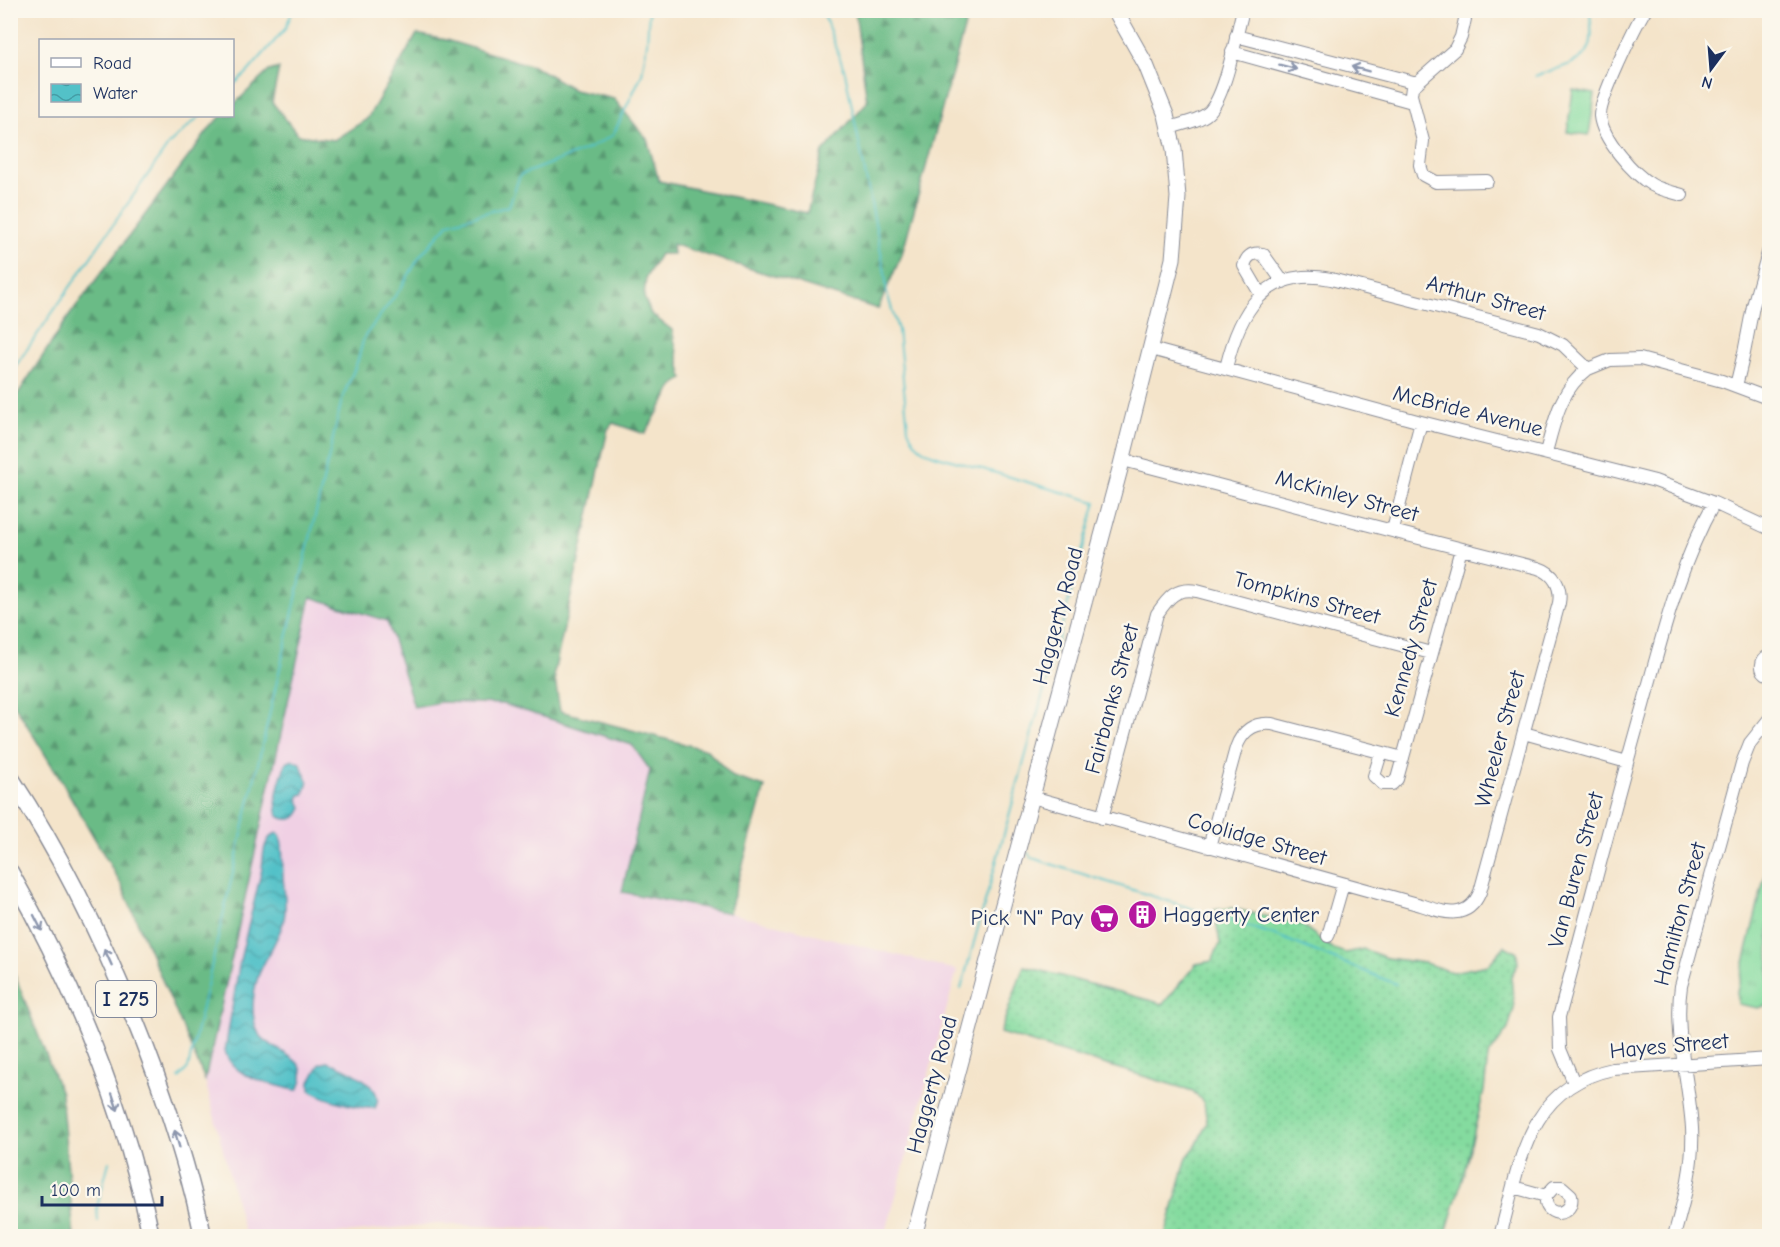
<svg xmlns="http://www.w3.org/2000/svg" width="1780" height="1247" viewBox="0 0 1780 1247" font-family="'Comic Neue',sans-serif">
<defs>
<pattern id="grass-dots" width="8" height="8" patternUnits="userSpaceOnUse" patternTransform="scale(1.5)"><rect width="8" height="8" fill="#84db9f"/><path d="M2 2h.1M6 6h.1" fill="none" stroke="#71bc8b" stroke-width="1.8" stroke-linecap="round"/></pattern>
<pattern id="forest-firs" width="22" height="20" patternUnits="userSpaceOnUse" patternTransform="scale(1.5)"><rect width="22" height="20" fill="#6bbb86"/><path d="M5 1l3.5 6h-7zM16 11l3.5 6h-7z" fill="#579871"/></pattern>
<pattern id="park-tufts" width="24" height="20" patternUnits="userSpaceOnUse" patternTransform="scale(1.5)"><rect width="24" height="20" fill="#84db9f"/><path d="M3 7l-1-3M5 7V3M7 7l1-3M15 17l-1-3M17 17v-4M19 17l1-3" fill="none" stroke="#71bc8b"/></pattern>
<pattern id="water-waves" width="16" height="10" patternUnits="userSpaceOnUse" patternTransform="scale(1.5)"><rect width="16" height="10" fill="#53c1c8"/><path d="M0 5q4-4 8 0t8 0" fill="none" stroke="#449da6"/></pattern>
</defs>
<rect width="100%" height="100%" fill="#fbf7ec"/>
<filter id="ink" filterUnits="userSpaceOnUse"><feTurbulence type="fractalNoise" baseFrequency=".0167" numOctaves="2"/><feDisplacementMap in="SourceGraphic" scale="12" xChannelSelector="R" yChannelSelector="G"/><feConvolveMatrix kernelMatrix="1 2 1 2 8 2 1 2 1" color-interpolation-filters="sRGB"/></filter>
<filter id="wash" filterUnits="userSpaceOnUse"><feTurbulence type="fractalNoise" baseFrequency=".008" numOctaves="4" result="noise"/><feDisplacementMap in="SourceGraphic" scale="24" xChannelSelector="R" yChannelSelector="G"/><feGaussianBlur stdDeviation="1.35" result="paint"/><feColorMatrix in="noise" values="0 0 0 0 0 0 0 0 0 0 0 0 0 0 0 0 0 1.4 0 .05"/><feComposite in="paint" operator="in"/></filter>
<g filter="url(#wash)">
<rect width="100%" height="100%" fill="#f4e4ca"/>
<path fill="#f0d0e4" d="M311,597l243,76 6,38 147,39 26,27 32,10 -35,126 227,57 -72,266h-277l-62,-7 -109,-5 -125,12h-67l-41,-160z"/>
<path fill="url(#grass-dots)" stroke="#50857e" stroke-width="1.5" d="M1231,908l71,17 31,24 13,4 17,-4 24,9 38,5 27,9 36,-7 17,-19 12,7 1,11 -7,12 3,32 -6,21 -20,27 -4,35 -20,82 -19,63h-280l22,-79 9,-11 11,-23 -3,-20 -11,-12 -193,-58 24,-67 139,38 33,-40 16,-3 8,-18 -6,-33z"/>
<path fill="url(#forest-firs)" stroke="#437572" stroke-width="1.5" d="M855,11h114l-67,243 -24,55 -206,-65 1,10h-13l-14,23 -2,20 7,17 21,16 11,49 -9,6 -29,49 -32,-11 -5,6 -54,244 6,38 147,39 26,27 32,10 -36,126 -107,-21 28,-122 -18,-25 -129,-41 -62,-2 -27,5 -27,-86 -76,-24 -106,483 -84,-196 -56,-97 -54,-88 -1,-285 7,-19 52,-79 144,-192 9,-8h10l1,-11 36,-34 10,-3 -7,34 26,33 36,5 33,-21 50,-85 29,6 90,27 38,23 40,9 33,40 12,42 148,32 16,-61 44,-50z
M10,963l51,130 13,143h-63z"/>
<path fill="url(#park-tufts)" stroke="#50857e" stroke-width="1.5" d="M1769,859v146l-11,3 -20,-4 -1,-12z"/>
<path fill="#84db9f" stroke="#50857e" stroke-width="1.5" d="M1573,90l22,4 -6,41 -22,-3z"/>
<path fill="url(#water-waves)" stroke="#377893" stroke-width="1.5" d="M293,760l7,3 8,19 -4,12 -4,1 -2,4 4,8c-4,13 -13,15 -24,9 -5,-18 2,-36 8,-53z
M277,833l3,2c4,13 2,27 3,41 1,17 5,33 -1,50 -12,33 -28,42 -29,81 0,9 1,19 6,27 15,21 57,22 39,56h-4c-24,-7 -62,-12 -69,-39l15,-91 22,-91c1,-12 1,-32 15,-36z
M327,1062c17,4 61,25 48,46 -16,1 -52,-9 -65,-18v-8l10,-18z"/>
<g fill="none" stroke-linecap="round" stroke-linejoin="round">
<path stroke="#53c1c8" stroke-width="2" d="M822,10l23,62 40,201 2,20 11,37 10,99c6,15 11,20 26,26l162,47 -135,487
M1535,76c16,-6 46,-11 54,-28 5,-11 1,-26 1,-38
M232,86l15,-13 38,-44 8,-19
M10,374l159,-230 31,-28
M1028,853l4,5 243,77 121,49
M179,1078l9,-10 154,-669 16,-39 6,-23 37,-49 19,-32 29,-33 60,-17 11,-31 68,-26 25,-14 29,-61 5,-31 2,-33
M98,1221l-1,-14 12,-45"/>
</g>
</g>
<g filter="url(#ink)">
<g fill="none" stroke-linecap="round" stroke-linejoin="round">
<defs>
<path id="minor" d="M1467,10l-6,27 -6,12 -43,38 -1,8 12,46 -3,24 3,10 13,7 51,-1
M1645,10c-10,16 -46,91 -45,106 2,22 33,58 52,69 9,5 20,7 30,10
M1236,36l181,47
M1232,52l180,50
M1169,128c12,-4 30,-7 39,-15 18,-16 28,-79 35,-103
M1261,295l-17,-29c3,-11 9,-14 19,-12l20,28
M1151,349l270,73 234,59 59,22 56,26
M1226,368c13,-55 38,-102 105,-89l208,54 24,12 25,24 22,-9 30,-1 82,22 48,18
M1736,386l8,-33 9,-47 17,-60
M1546,452c9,-32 14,-62 42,-83
M1393,530l28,-108
M1770,655c-11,5 -11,16 0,21
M1524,733l103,29
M1381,753l-7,23 9,8h9l5,-5 64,-230
M1032,797l389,108c23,8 47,16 59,-13l79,-289c3,-16 -5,-30 -21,-35 -139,-34 -277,-72 -415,-108
M1102,818l55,-204c11,-16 19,-27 40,-23l234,62
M1209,847l27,-99c6,-17 18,-26 36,-24l131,34
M1328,936l15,-52
M1574,1083l-14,-34 -1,-32c28,-103 54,-206 83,-308 20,-71 36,-142 72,-206
M1513,1187l33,9c-1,10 3,15 12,17 10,-1 15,-8 13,-18l-9,-8h-8l-8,9
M1500,1236c20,-71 26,-149 113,-167l157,-10
M1674,1236c10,-36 20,-70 18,-108 -3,-48 -18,-95 -11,-142l61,-223 8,-20 20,-25"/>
<path id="major" d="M914,1236l206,-767 53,-210 5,-62 -4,-48 -5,-21 -3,-13 -20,-50 -31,-55"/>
<path id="highway" d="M10,777c61,93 108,194 146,298 19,53 36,107 47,161
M10,872c64,113 115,237 141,364"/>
</defs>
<use href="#minor" stroke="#888a94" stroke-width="14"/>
<use href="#major" stroke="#888a94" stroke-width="17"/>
<use href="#highway" stroke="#888a94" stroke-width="19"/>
<use href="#minor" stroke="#fff" stroke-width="12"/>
<use href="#major" stroke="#fff" stroke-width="15"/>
<use href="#highway" stroke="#fff" stroke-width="16"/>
</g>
<defs><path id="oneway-shaft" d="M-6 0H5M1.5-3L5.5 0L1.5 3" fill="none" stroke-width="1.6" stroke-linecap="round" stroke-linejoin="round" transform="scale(1.5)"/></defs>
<g stroke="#8d97ae">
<use href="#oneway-shaft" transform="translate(1288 67) rotate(15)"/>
<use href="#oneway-shaft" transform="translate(1360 69) rotate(-165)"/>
<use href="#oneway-shaft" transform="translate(38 923) rotate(63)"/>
<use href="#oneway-shaft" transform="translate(108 957) rotate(-114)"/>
<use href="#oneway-shaft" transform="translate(115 1102) rotate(71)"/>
<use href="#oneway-shaft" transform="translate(177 1139) rotate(-106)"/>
</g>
</g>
<defs>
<symbol id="building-disc" viewBox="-11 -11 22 22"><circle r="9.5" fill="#b5179e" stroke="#fbf7ec"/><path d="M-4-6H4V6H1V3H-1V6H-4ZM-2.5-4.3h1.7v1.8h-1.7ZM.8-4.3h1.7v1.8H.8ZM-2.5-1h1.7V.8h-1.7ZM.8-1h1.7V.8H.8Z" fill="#fff"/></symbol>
<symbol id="supermarket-disc" viewBox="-11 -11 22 22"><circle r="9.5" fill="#b5179e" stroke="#fbf7ec"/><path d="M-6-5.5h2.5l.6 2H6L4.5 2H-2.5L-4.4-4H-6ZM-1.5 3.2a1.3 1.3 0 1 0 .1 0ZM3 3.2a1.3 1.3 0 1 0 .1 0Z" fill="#fff"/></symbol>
</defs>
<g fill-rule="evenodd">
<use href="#building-disc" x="1126" y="898" width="33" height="33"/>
<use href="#supermarket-disc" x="1088" y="902" width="33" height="33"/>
</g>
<g text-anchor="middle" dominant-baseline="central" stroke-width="5" stroke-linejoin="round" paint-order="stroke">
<rect fill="#fbf7ec" stroke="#5e6b89" stroke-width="1.5" x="96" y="981" width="60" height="36" rx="4.5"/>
<g font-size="21" font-weight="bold" fill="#1b2f5e">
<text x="126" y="999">I 275</text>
</g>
<g font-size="22" fill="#1b2f5e" stroke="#fbf7ec">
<text transform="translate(1486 298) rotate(15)">Arthur Street</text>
<text transform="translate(1468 411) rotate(14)">McBride Avenue</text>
<text transform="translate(1347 496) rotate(15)">McKinley Street</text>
<text transform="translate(1307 598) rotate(15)">Tompkins Street</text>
<text transform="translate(1058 616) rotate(-75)">Haggerty Road</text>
<text transform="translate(1411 648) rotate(-74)">Kennedy Street</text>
<text transform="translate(1112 699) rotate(-75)">Fairbanks Street</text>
<text transform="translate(1500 739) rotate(-75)">Wheeler Street</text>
<text transform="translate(1257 839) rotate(16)">Coolidge Street</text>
<text transform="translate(1576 870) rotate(-75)">Van Buren Street</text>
<text transform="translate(1680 914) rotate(-75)">Hamilton Street</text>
<text transform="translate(1669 1046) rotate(-5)">Hayes Street</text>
<text transform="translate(932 1085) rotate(-75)">Haggerty Road</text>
</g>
<g font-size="22" fill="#1b2f5e" stroke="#fbf7ec" text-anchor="start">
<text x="1163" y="915">Haggerty Center</text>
<text x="1083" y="918" text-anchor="end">Pick "N" Pay</text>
</g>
</g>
<rect width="1780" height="1247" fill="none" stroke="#fbf7ec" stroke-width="36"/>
<rect x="39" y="39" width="195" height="78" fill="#fbf7ec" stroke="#a1a7b3" stroke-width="1.5"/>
<rect x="51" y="58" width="30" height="9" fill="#ffffff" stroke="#a1a7b3" stroke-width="1.5"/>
<text x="93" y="69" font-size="18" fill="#1b2f5e">Road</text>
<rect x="51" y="84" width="30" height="18" fill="url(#water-waves)" stroke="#a1a7b3" stroke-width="1.5"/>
<text x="93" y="99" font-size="18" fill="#1b2f5e">Water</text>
<g transform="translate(1711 69) rotate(196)" stroke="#fbf7ec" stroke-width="4.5" paint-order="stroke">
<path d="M0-4.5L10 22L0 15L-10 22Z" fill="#1b2f5e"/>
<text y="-9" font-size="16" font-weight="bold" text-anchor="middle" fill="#1b2f5e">N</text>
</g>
<path d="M42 1196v9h120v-9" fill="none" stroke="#1b2f5e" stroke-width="3"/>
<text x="51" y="1196" font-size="18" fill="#1b2f5e" stroke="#fbf7ec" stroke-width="4.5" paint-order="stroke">100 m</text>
</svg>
